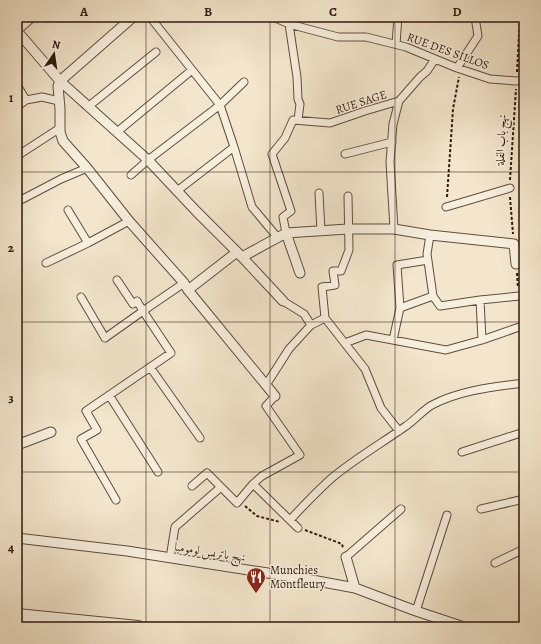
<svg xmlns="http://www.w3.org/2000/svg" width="541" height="644" viewBox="0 0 541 644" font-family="Alegreya,Amiri,serif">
<rect width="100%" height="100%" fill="#f3e6cc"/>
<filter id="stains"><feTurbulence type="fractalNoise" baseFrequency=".005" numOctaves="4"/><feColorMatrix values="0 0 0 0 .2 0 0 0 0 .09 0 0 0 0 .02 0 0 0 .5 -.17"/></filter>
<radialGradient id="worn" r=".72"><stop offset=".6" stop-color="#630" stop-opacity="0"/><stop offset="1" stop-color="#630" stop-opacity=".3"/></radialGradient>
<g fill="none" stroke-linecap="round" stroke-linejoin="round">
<defs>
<path id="pedestrian" d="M150,17l70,88 14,42 18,60 26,31
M273,17l16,7 49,13h28l40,10 51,21 33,11 26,2 8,-1
M289,24l8,53 1,22 2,5 -2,16
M17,31l16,-14
M396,44l2,-27
M457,68l21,-32 -3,-19
M17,85l9,15 -9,7
M26,100l16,-3 17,4
M89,106l67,-54
M117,132l75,-62
M345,154l47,-12
M17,156l43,-28
M131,175l17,-15 72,-55 24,-23
M177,191l57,-44
M319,193l2,38
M348,196l1,54 -8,21h-8l2,14 -13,2 3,31 40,51 16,39 18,23
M17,202l44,-23 26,-11
M446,207l64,-19
M68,210l20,33
M394,229l-4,-67 3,-38 6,-23
M286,233l-3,-16 8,-6 -19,-57 13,-16 8,-18 37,3 35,-12 34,-10 21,-24 7,-6 8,-12
M46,263l42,-20 41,-22
M433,296l7,10 40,-6 39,-4
M81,297l24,41 38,-27 -6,-10 -4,3 -16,-24
M480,300l2,40
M283,301l21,13 7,11
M400,308l-3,-43 31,-5
M393,340l7,-32 33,-12 -6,-42 3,-19
M345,343l21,-8 80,15 36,-10 40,-14
M150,367l50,71
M266,385l23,-36 22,-24 14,-7
M109,395l49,77
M462,452l62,-20
M253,484l45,44
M192,486l15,-13 30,30 16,-19 9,-8 38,-21 -34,-49 9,-10
M116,500l-35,-61 16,-9 -11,-19 85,-58 -28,-42 41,-28
M481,509l43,-10
M290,520c14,-15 28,-30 43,-43 23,-19 49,-34 73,-51 9,-6 17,-16 26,-21 29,-15 61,-18 92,-22
M346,557l55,-48
M170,558l5,-31 46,-40
M495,563l29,-14
M416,611l31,-96"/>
<path id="minor" d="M133,17l-73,64 -2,5 2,23v23l3,9 24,27 42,53 55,62 4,7 87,106
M17,31l43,50 88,79 48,51 46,46 41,44
M286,233l14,40
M242,257l44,-24 62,-4h46l36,6 84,9 2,20 8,-3
M188,290l49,-38
M17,445l34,-13
M17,538l110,13 185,29 43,8 61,23 48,16
M346,557l9,31"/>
<path id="tertiary" d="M17,615l121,12"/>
</defs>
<use href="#pedestrian" stroke="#614c3d" stroke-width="9"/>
<use href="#minor" stroke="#614c3d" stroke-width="11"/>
<use href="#tertiary" stroke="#614c3d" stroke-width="14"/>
<path stroke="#30190d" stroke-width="2" stroke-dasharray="3 2" stroke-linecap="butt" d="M517,72l3,-55
M510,180l6,-91
M447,197l6,-88 6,-32
M510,197l3,37
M517,273l1,15
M520,305l1,13
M245,506l12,10 23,6
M305,530l37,14 1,4"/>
<use href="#pedestrian" stroke="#f7efde" stroke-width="7"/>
<use href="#minor" stroke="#f7efde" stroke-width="9"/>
<use href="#tertiary" stroke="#f7efde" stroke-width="12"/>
</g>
<path fill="none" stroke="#30190d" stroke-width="1" stroke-opacity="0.55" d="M146,17v610M270,17v610M395,17v610M17,172h507M17,322h507M17,472h507"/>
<defs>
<symbol id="restaurant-pin" viewBox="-11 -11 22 30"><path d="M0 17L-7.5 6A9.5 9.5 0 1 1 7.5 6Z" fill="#8f2418" stroke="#f7efde"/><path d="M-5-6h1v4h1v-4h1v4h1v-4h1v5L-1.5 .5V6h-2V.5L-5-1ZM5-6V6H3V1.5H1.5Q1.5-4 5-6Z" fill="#fff"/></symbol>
</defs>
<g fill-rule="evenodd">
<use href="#restaurant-pin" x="245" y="566" width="22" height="30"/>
</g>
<g text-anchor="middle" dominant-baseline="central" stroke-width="3" stroke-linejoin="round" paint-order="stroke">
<g font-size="12" fill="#30190d" stroke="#f7efde">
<text transform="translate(448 51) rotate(20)">RUE DES SILLOS</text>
<text transform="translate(361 102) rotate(-18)">RUE SAGE</text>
<text transform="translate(501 140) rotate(-87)">نهج باب الفلة</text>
<text transform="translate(210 552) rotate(9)">نهج باتريس لومومبا</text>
</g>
<g font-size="12" fill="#30190d" stroke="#f7efde" text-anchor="start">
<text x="270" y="570">Munchies<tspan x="270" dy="14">Montfleury</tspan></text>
</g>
</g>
<rect width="541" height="644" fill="none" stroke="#f3e6cc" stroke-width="44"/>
<g transform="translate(54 54) rotate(13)" stroke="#f7efde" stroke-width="3" paint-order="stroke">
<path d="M0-3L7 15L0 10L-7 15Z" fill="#30190d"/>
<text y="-6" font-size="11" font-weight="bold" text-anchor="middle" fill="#30190d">N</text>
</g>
<rect x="22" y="22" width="497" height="600" fill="none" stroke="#30190d" stroke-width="1.5"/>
<g font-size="13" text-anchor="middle" font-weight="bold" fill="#30190d">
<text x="84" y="16">A</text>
<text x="208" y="16">B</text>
<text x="333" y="16">C</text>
<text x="457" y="16">D</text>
<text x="11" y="102">1</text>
<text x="11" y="252">2</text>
<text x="11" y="402">3</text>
<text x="11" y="552">4</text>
</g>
<rect width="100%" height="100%" filter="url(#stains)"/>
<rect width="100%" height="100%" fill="url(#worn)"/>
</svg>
